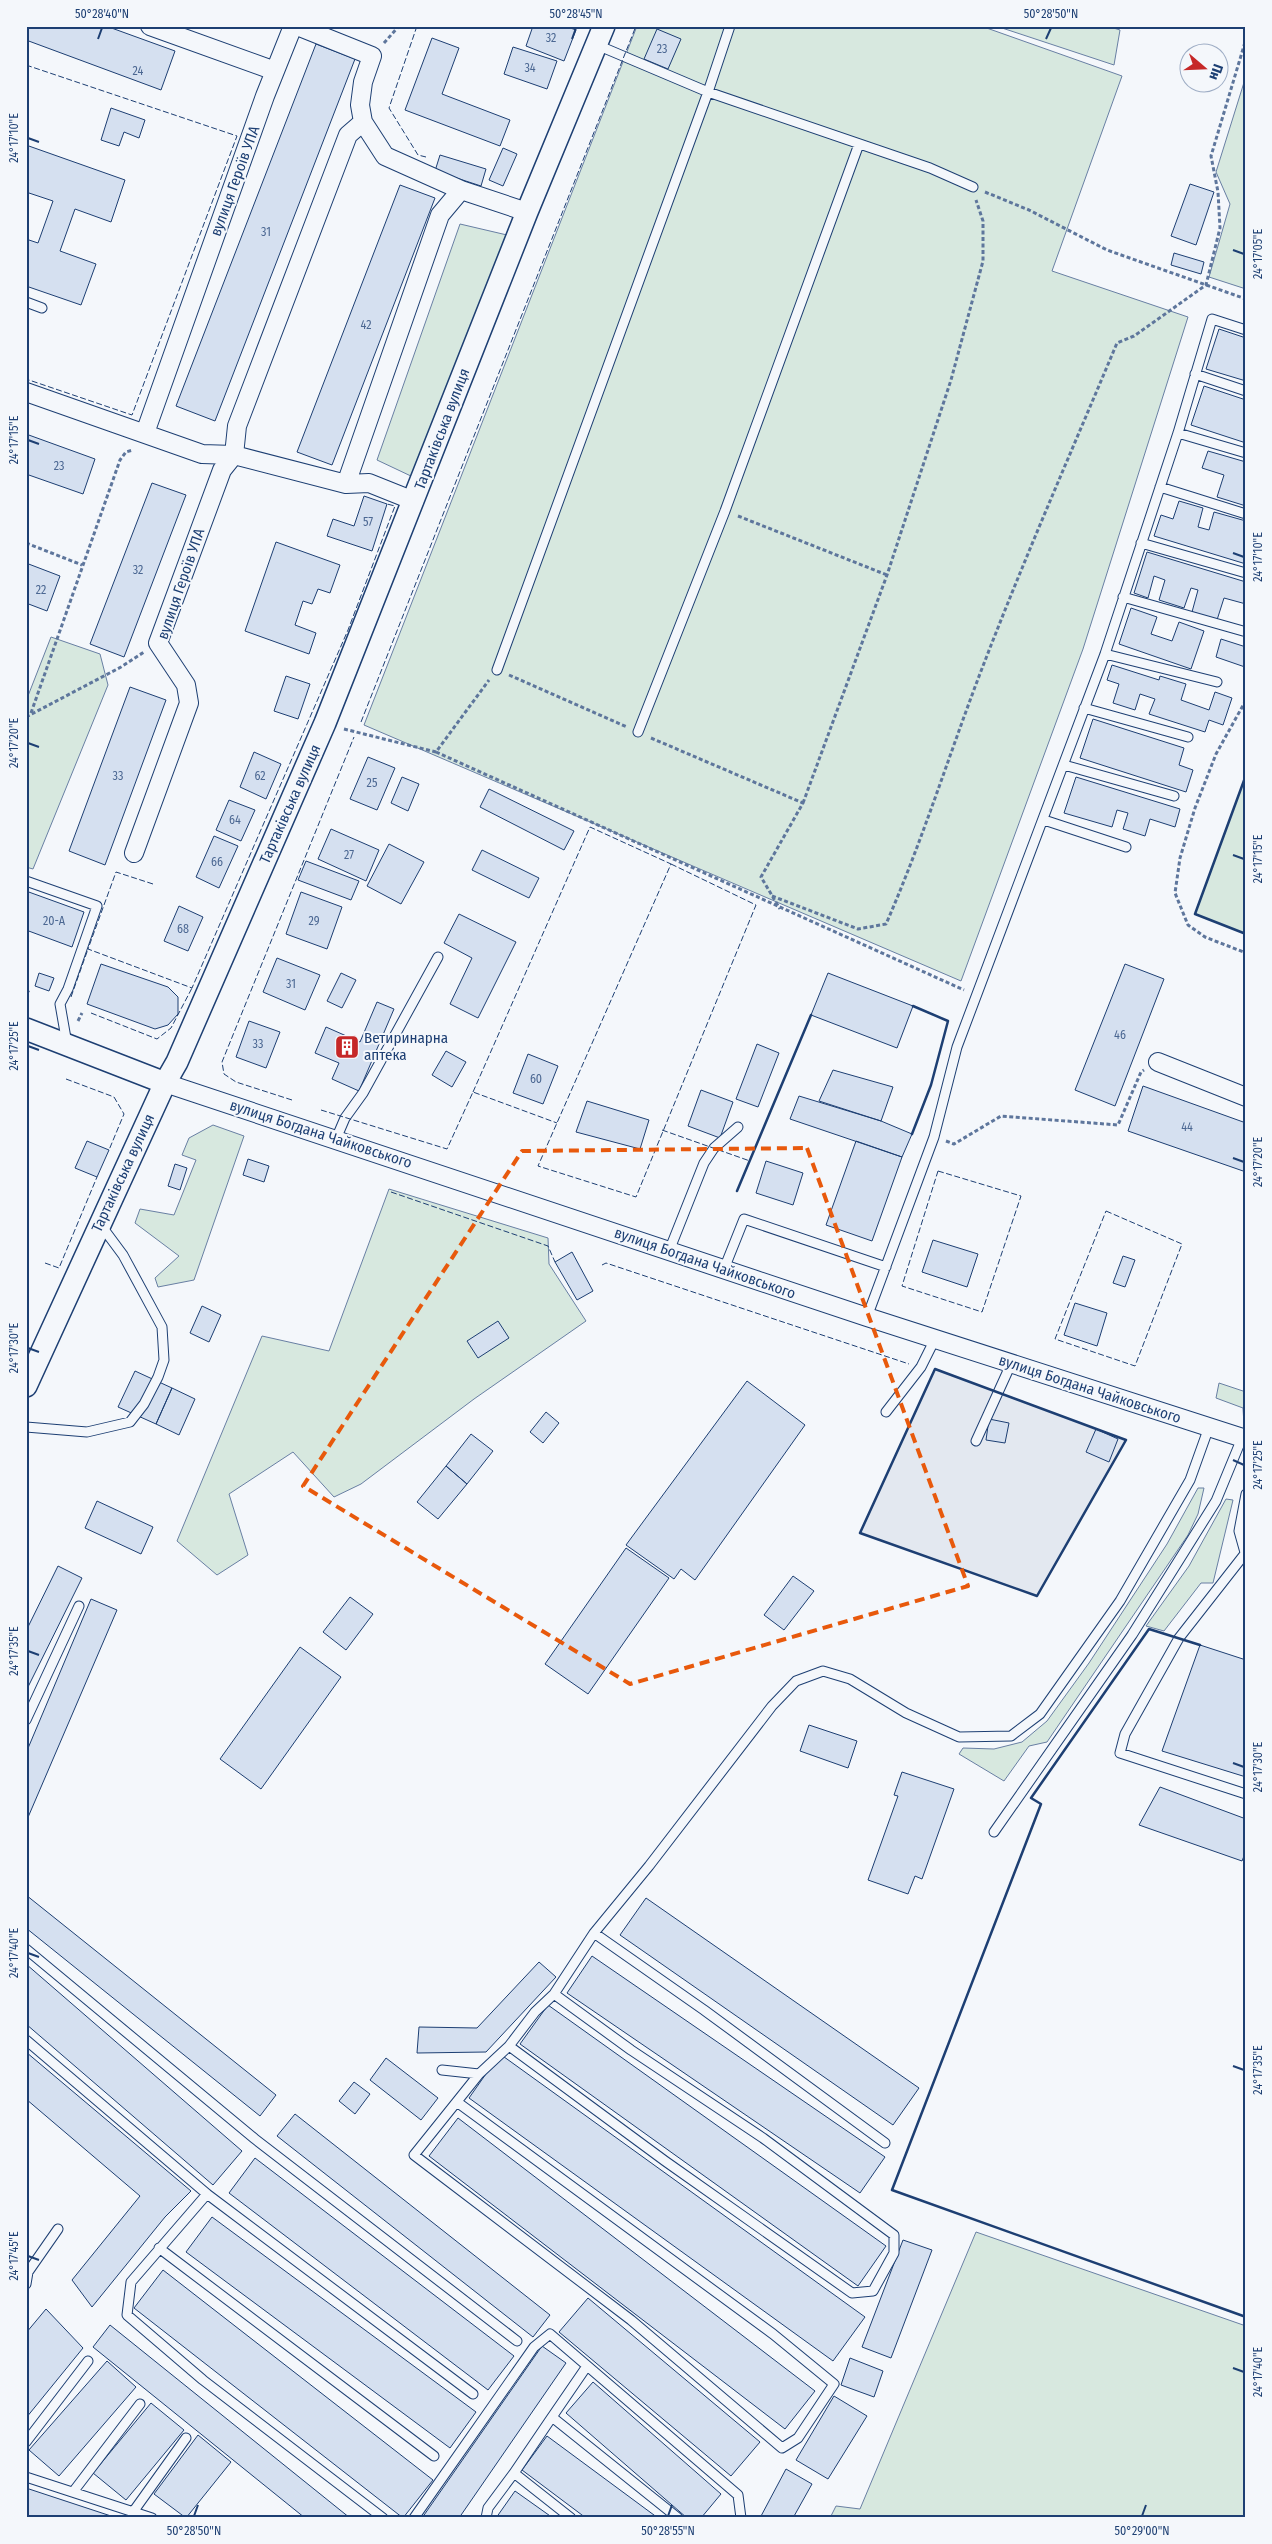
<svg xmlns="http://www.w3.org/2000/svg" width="1272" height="2544" viewBox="0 0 1272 2544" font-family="'Fira Sans Condensed',sans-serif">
<rect width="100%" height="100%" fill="#f4f7fb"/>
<path fill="#d7e8df" stroke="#687fa3" d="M637,26h344l141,50 -70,195 136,46 -105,332 -122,332 -597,-256z
M996,26h111l13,4 -6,35z
M1246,76v213l-37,-12 21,-73 -14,-32z
M460,224l47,11 -94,242 -36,-17z
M51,637l49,17 8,31 -75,184 -7,-2v-166z
M1246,775v159l-51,-20z
M213,1125l31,11 -50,144 -36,7 -3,-9 24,-22 -44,-33 5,-14 34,6 22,-55 -14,-5 7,-17z
M389,1189l159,49 1,26 37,57 -112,78 -113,85 -27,13 -41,-45 -64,42 19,61 -31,20 -40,-34 85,-205 67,15z
M1219,1383l27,9v34l-2,-1 -1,-17 -27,-10z
M1198,1488h6l-6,26 -10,21 -141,207 -18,4 -25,35 -45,-27 4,-6 31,1 28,-7 25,-21 42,-58 78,-119z
M1226,1499l7,1 -20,83h-12l-37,48 -18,-5 43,-60z
M976,2232l270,94v192h-416l6,-12 24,3z"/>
<path fill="#e3e8f0" stroke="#687fa3" d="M935,1369l191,71 -89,156 -177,-63z"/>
<path fill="#d5e0f0" stroke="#1d3f73" d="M26,26h80l69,25 -14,39 -135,-50z
M533,26h32l11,4 -12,31 -38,-15z
M657,29l24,10 -13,30 -24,-10z
M432,38l27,10 -17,46 68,26 -10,26 -95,-36z
M316,44l39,15 -140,362 -39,-15z
M513,47l44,14 -10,28 -43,-15z
M111,108l34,12 -6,18 -15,-6 -5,14 -18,-6z
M26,145l99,35 -14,42 -36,-13 -15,42 36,13 -15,41 -55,-19v-47l12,4 15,-42 -27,-9z
M503,148l14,6 -14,32 -14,-6z
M440,155l46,14 -5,17 -46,-15z
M1190,184l24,8 -18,53 -25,-9z
M400,185l35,13 -103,267 -35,-13z
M1174,253l30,9 -3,12 -30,-9z
M1219,329l27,9v43l-40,-12z
M1204,386l42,14v43l-55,-18z
M26,434l69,25 -12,35 -57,-20z
M1208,451l38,11v44l-29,-9 7,-22 -22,-7z
M152,483l34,12 -62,162 -34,-13z
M364,496l23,8 -15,47 -45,-15 6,-17 21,7z
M1179,501l24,7 -5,19 11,3 5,-18 32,9v43l-92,-28 7,-21 12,4z
M276,542l64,23 -10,28 -12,-4 -6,15 -9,-3 -8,24 21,8 -7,21 -64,-23z
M1147,552l99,30v22l-22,-6 -7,22 -25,-8 6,-22 -7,-2 -7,20 -25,-8 6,-20 -11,-4 -6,22 -14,-5z
M26,563l34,13 -13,35 -21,-8z
M1131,608l26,9 -6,17 21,7 7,-19 25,9 -13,38 -72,-25z
M1221,639l25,8 -1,20 -29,-10z
M1112,665l47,15 1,-4 26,8 -5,16 28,10 6,-18 17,6 -9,27 -14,-5 -4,12 -56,-18 6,-15 -15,-5 -5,16 -22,-7 6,-19 -12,-4z
M286,676l24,8 -12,35 -24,-8z
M130,687l36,13 -61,165 -36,-14z
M1093,719l91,29 -5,17 14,5 -7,22 -106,-34z
M254,752l27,12 -15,35 -26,-12z
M368,757l27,11 -18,42 -27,-11z
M402,777l17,7 -11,27 -17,-8z
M1076,777l104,32 -5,18 -25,-8 -5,17 -22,-7 5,-16 -11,-3 -5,17 -48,-14z
M489,789l85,42 -10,19 -84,-43z
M229,800l26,10 -14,31 -25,-11z
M331,829l48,21 -13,31 -48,-22z
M214,836l24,10 -19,42 -23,-11z
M389,844l35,18 -23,42 -34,-18z
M482,850l57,28 -10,20 -57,-28z
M306,861l53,20 -8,19 -53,-20z
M26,891l58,21 -12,35 -46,-17z
M301,892l41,15 -15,42 -41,-15z
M179,906l24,11 -15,34 -24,-10z
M459,914l57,28 -38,76 -28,-14 22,-46 -28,-15z
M277,958l43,17 -15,35 -42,-18z
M101,964l67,23 10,10v17l-10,11 -13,4 -68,-25z
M1125,964l39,15 -49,127 -40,-16z
M39,973l15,5 -5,13 -14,-5z
M341,973l15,7 -14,28 -15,-7z
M828,973l85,33 -16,42 -86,-33z
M377,1002l17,7 -35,82 -27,-12 7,-16 -24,-10 11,-26 34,15z
M249,1021l31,11 -14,36 -30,-11z
M757,1044l22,9 -21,54 -22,-8z
M446,1051l20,11 -14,25 -20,-12z
M528,1054l30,12 -15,38 -30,-11z
M833,1070l60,17 -12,34 -62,-20z
M1143,1086l103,37v49l-118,-41z
M701,1090l32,12 -13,36 -32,-12z
M799,1096l82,25 31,13 -10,23 -112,-38z
M587,1101l62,19 -9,29 -64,-17z
M87,1141l22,9 -12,27 -22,-9z
M856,1141l46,16 -30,84 -46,-16z
M248,1159l21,7 -5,16 -21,-7z
M766,1161l37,12 -10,32 -37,-12z
M175,1164l12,4 -7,22 -12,-4z
M933,1240l45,14 -11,33 -45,-15z
M572,1252l21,39 -16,9 -22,-38z
M1123,1256l12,4 -10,27 -12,-4z
M1075,1303l32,10 -10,33 -33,-11z
M202,1306l19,9 -12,27 -19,-9z
M498,1321l11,17 -31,20 -11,-17z
M135,1371l37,17 -16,36 -38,-17z
M747,1381l58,44 -110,155 -14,-11 -7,10 -48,-34z
M172,1388l23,11 -16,36 -23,-11z
M546,1412l13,11 -16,20 -13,-11z
M989,1419l20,4 -4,20 -19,-3z
M1096,1429l22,10 -9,23 -23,-10z
M471,1434l22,17 -26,33 -21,-18z
M446,1466l21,18 -29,35 -21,-17z
M97,1501l56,26 -12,27 -56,-26z
M626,1548l43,30 -81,116 -43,-30z
M58,1566l24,12 -56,113v-60z
M793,1576l21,15 -30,39 -20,-15z
M350,1597l23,17 -27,36 -23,-18z
M91,1599l26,11 -91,212v-69z
M1200,1645l46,15v117l-84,-26z
M300,1647l41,30 -80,112 -41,-30z
M809,1725l48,16 -9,27 -48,-17z
M902,1772l52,17 -32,90 -7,-3 -7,18 -40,-14 30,-84 -4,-1z
M1160,1787l86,32v32l-4,10 -103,-36z
M26,1895l250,200 -16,21 -234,-188z
M646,1898l273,190 -26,37 -273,-190z
M592,1956l293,201 -25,36 -293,-200z
M539,1962l17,15 -70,75 -69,1 2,-26 58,1z
M26,1964l216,187 -29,34 -187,-161z
M548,2005l338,241 -28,40 -338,-242z
M26,2052l165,139 -26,26 -73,90 -20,-27 68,-84 -114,-97z
M500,2054l365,263 -32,44 -364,-263z
M386,2058l52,40 -17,22 -51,-40z
M354,2082l16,12 -15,20 -16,-13z
M295,2114l255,201 -17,22 -256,-201z
M458,2118l357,273 -30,38 -356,-273z
M255,2158l259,198 -26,34 -259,-197z
M212,2217l264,195 -26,36 -264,-196z
M903,2240l29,10 -41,108 -29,-11z
M163,2270l270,210 -30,38 -269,-210z
M588,2298l172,144 -29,34 -172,-144z
M46,2309l37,39 -57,70v-85z
M110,2325l240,193h-45l-212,-171z
M542,2346l24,17 -107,155h-37z
M850,2358l33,13 -9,26 -33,-12z
M107,2361l29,26 -77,89 -30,-26z
M593,2382l128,112 -20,24h-14l-121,-105z
M834,2396l33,20 -39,63 -32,-19z
M151,2403l33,27 -58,70 -33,-27z
M198,2435l33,27 -45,56 -32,-24z
M547,2436l111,82h-72l-64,-48z
M786,2469l26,15 -19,34h-33z
M26,2488l91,30h-87l-4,-2z
M515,2491l38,27h-57z"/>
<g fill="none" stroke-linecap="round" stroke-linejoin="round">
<defs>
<path id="service" d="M597,45l111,47 222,76 43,19
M26,302l16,6
M1195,374l51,17
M1178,433l68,20
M1160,487l86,27
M1141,543l105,30
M1123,597l120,34
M1105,654l112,28
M497,670l211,-578 22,-66
M1084,708l104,29
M638,732l87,-221 134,-367
M1064,765l110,31
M1044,820l82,27
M26,881l71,25 -29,83 -8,15 7,40
M336,1139l9,-21 18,-25 75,-136
M669,1251l35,-88 10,-15 24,-21
M724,1269l20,-50 142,48
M867,1317l67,-180 23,-90 148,-393 73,-221 34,-114 34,11
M886,1412l35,-45 14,-28
M26,1427l61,5 43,-10 14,-18 14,-27 6,-17 -2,-33 -39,-72 -23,-31
M976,1441l35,-77
M1246,1494l-7,37 7,25
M1244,1555l-65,83 -54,96 -5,19 126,41
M26,1720l53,-114
M994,1832l138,-197 84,-134 26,-63
M594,1933l110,77 181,133
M26,1949l229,190 262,202
M26,2040l181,154 266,200
M509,2046l156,115 187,132 21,-2 21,-38v-18l-131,-97 -132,-88 -77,-56
M442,2070l37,4
M457,2102l316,232 61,50 -36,54 -16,10 -151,-128 -217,-165 65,-81 30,-28 26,-34 19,-18 40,-61 55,-67 123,-160 24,-25 27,-10 27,8 56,34 53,24 52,-1 29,-22 80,-113 70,-121 19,-53
M207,2194l-76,88 -4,33 76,65 180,138
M159,2248l275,208
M26,2284l2,-12 30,-43
M587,2366l-35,51 126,101
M552,2417l-38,56 57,45
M26,2442l62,-81
M26,2477l126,41
M73,2492l67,-88
M133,2512l53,-74
M414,2518l120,-171 16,-13 188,161 3,23
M486,2518l2,-10 26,-35"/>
<path id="minor" d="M150,26l125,45
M297,26l75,30 -9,26 -3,23 3,17 22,34 76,34
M26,392l176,62 32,1 112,29 23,-1 45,18
M145,433l120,-337 28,-70
M346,484l94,-269 21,-25 66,22
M134,853l55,-150 -3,-18 -28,-42 64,-173 12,-15 3,-29 111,-291 15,-13
M1158,1062l88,35
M165,1083l702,234 379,122"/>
<path id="tertiary" d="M26,1029l139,54
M26,1386l139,-303 12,-21 148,-339 202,-511 77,-186"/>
</defs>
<use href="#service" stroke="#1d3f73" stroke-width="11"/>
<use href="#minor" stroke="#1d3f73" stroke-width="20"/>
<use href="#tertiary" stroke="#1d3f73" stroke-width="24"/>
<path stroke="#5e769c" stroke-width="3" stroke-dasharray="4 2.5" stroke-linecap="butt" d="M384,43l15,-17
M985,192l44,18 78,40 139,49
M738,516l149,59
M26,543l56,22
M509,675l118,52
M1246,700l-30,54 -21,54 -15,50 -5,35 13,32 17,12 41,16
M31,713l89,-253 6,-8 7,-2
M26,717l95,-50 23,-15
M344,729l92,23 53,-72
M651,738l152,65 -42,74 19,32
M436,752l528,238
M803,803l84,-228 64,-195 32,-119v-40l-7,-21
M772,896l86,33 28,-5c35,-80 61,-163 92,-245 43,-113 92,-224 139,-336l17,-7 72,-51 14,-57 -2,-36 -7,-36 35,-117
M26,990l5,4
M78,1021l4,-8
M946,1141l8,3 47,-28 117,9 23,-53 3,-2"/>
<use href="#service" stroke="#f4f7fb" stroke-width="9"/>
<use href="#minor" stroke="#f4f7fb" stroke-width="18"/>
<use href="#tertiary" stroke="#f4f7fb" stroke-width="21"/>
<path stroke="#1d3f73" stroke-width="1" stroke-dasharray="6 2.5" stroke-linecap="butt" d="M417,26l-28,82 29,47 8,2
M26,65l211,71 -105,279 -106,-36
M361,722l275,-696
M671,864l85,41 -120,292 -98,-31z
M153,884l-37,-12 -28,77 104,39 156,-358 47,-124 -8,-2
M71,997l17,-48
M91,1013l66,26 14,-11 21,-40
M66,1079l48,18 10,17 -15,36
M473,1092l117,-265 81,37
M292,1100l-56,-18 -12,-8 -2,-12 132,-325
M321,1110l126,39 26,-57 84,31
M662,1130l88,31
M938,1171l83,25 -39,116 -80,-26z
M391,1192l157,54 7,16
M1106,1211l76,33 -47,122 -80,-27z
M45,1263l14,5 38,-91
M602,1265l4,-2 303,101"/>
<path stroke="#1d3f73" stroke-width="2.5" d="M1246,775l-51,139 51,20
M912,1134l19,-49 17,-64 -35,-15
M737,1191l74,-176
M935,1369l191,71 -89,156 -177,-63z
M1200,1645l-51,-16 -118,169 10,6 -149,386 354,127"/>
</g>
<path fill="none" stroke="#e8590c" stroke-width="4" stroke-dasharray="10 6" stroke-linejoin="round" d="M807,1148l161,438 -338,98 -327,-198 219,-335z"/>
<path fill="none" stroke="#1d3f73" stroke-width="2" d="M98,39l4,-11M572,39l4,-11M1046,39l5,-11M28,138l11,4M1233,250l11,4M28,440l11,4M1233,553l11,4M28,743l11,4M1233,855l11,4M28,1046l11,4M1233,1158l11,4M28,1348l11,4M1233,1460l11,5M28,1651l11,4M1233,1763l11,4M28,1953l11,4M1233,2066l11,4M28,2256l11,4M1233,2368l11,4M194,2516l4,-11M668,2516l4,-11M1142,2516l4,-11"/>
<defs>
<symbol id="building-square" viewBox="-11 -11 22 22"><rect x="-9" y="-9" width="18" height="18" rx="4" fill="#c62828" stroke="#f4f7fb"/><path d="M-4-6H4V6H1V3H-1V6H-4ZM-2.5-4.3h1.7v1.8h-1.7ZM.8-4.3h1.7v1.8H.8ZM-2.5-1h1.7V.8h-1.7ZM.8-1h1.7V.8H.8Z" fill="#fff"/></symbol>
</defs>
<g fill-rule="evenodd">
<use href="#building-square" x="333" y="1033" width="28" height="28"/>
</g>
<g text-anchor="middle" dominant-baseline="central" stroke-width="4" stroke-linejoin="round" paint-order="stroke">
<g font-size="12" fill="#4b6792">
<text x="551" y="38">32</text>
<text x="662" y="49">23</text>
<text x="530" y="68">34</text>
<text x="138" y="71">24</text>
<text x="266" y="232">31</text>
<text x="366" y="325">42</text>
<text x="59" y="466">23</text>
<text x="368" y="522">57</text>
<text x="138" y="570">32</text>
<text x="41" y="590">22</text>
<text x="118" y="776">33</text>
<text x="260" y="776">62</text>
<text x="372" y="783">25</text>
<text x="235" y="820">64</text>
<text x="349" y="855">27</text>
<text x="217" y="862">66</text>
<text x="54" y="921">20-A</text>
<text x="314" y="921">29</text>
<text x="183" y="929">68</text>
<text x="291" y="984">31</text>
<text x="1120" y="1035">46</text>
<text x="258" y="1044">33</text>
<text x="536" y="1079">60</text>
<text x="1187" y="1127">44</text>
</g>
<g font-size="15" fill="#1d3f73" stroke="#f4f7fb">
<text transform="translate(235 181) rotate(-70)">вулиця Героїв УПА</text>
<text transform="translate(442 429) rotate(-69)">Тартаківська вулиця</text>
<text transform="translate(181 584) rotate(-71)">вулиця Героїв УПА</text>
<text transform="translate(290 804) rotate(-66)">Тартаківська вулиця</text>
<text transform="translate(321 1134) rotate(18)">вулиця Богдана Чайковського</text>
<text transform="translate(123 1173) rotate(-65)">Тартаківська вулиця</text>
<text transform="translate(705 1263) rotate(19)">вулиця Богдана Чайковського</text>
<text transform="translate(1090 1389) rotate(18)">вулиця Богдана Чайковського</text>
</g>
<g font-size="15" fill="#1d3f73" stroke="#f4f7fb" text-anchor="start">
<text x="364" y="1038">Ветиринарна<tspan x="364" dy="17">аптека</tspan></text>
</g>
</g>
<rect width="1272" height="2544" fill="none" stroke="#f4f7fb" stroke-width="55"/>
<g transform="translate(1204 68) rotate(109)"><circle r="24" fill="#f4f7fb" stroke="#9eadc5"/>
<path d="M0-4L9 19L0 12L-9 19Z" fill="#c62828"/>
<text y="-8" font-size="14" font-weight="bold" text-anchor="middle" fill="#1d3f73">Пн</text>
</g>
<rect x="28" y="28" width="1216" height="2488" fill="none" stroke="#1d3f73" stroke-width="2"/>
<g font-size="12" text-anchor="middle" fill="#1d3f73">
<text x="102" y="18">50°28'40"N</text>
<text x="576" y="18">50°28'45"N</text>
<text x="1051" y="18">50°28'50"N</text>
<text transform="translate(14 138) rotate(-90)" y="4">24°17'10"E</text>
<text transform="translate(1258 254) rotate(-90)" y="4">24°17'05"E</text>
<text transform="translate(14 440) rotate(-90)" y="4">24°17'15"E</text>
<text transform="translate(1258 557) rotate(-90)" y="4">24°17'10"E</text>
<text transform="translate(14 743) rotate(-90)" y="4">24°17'20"E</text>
<text transform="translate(1258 859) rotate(-90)" y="4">24°17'15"E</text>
<text transform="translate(14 1046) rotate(-90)" y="4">24°17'25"E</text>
<text transform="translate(1258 1162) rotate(-90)" y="4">24°17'20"E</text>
<text transform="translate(14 1348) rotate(-90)" y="4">24°17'30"E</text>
<text transform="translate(1258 1465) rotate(-90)" y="4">24°17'25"E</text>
<text transform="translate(14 1651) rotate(-90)" y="4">24°17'35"E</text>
<text transform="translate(1258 1767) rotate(-90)" y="4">24°17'30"E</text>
<text transform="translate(14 1953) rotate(-90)" y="4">24°17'40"E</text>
<text transform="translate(1258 2070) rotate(-90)" y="4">24°17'35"E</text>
<text transform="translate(14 2256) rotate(-90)" y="4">24°17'45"E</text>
<text transform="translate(1258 2372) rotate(-90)" y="4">24°17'40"E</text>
<text x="194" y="2535">50°28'50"N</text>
<text x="668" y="2535">50°28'55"N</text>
<text x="1142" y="2535">50°29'00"N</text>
</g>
</svg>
